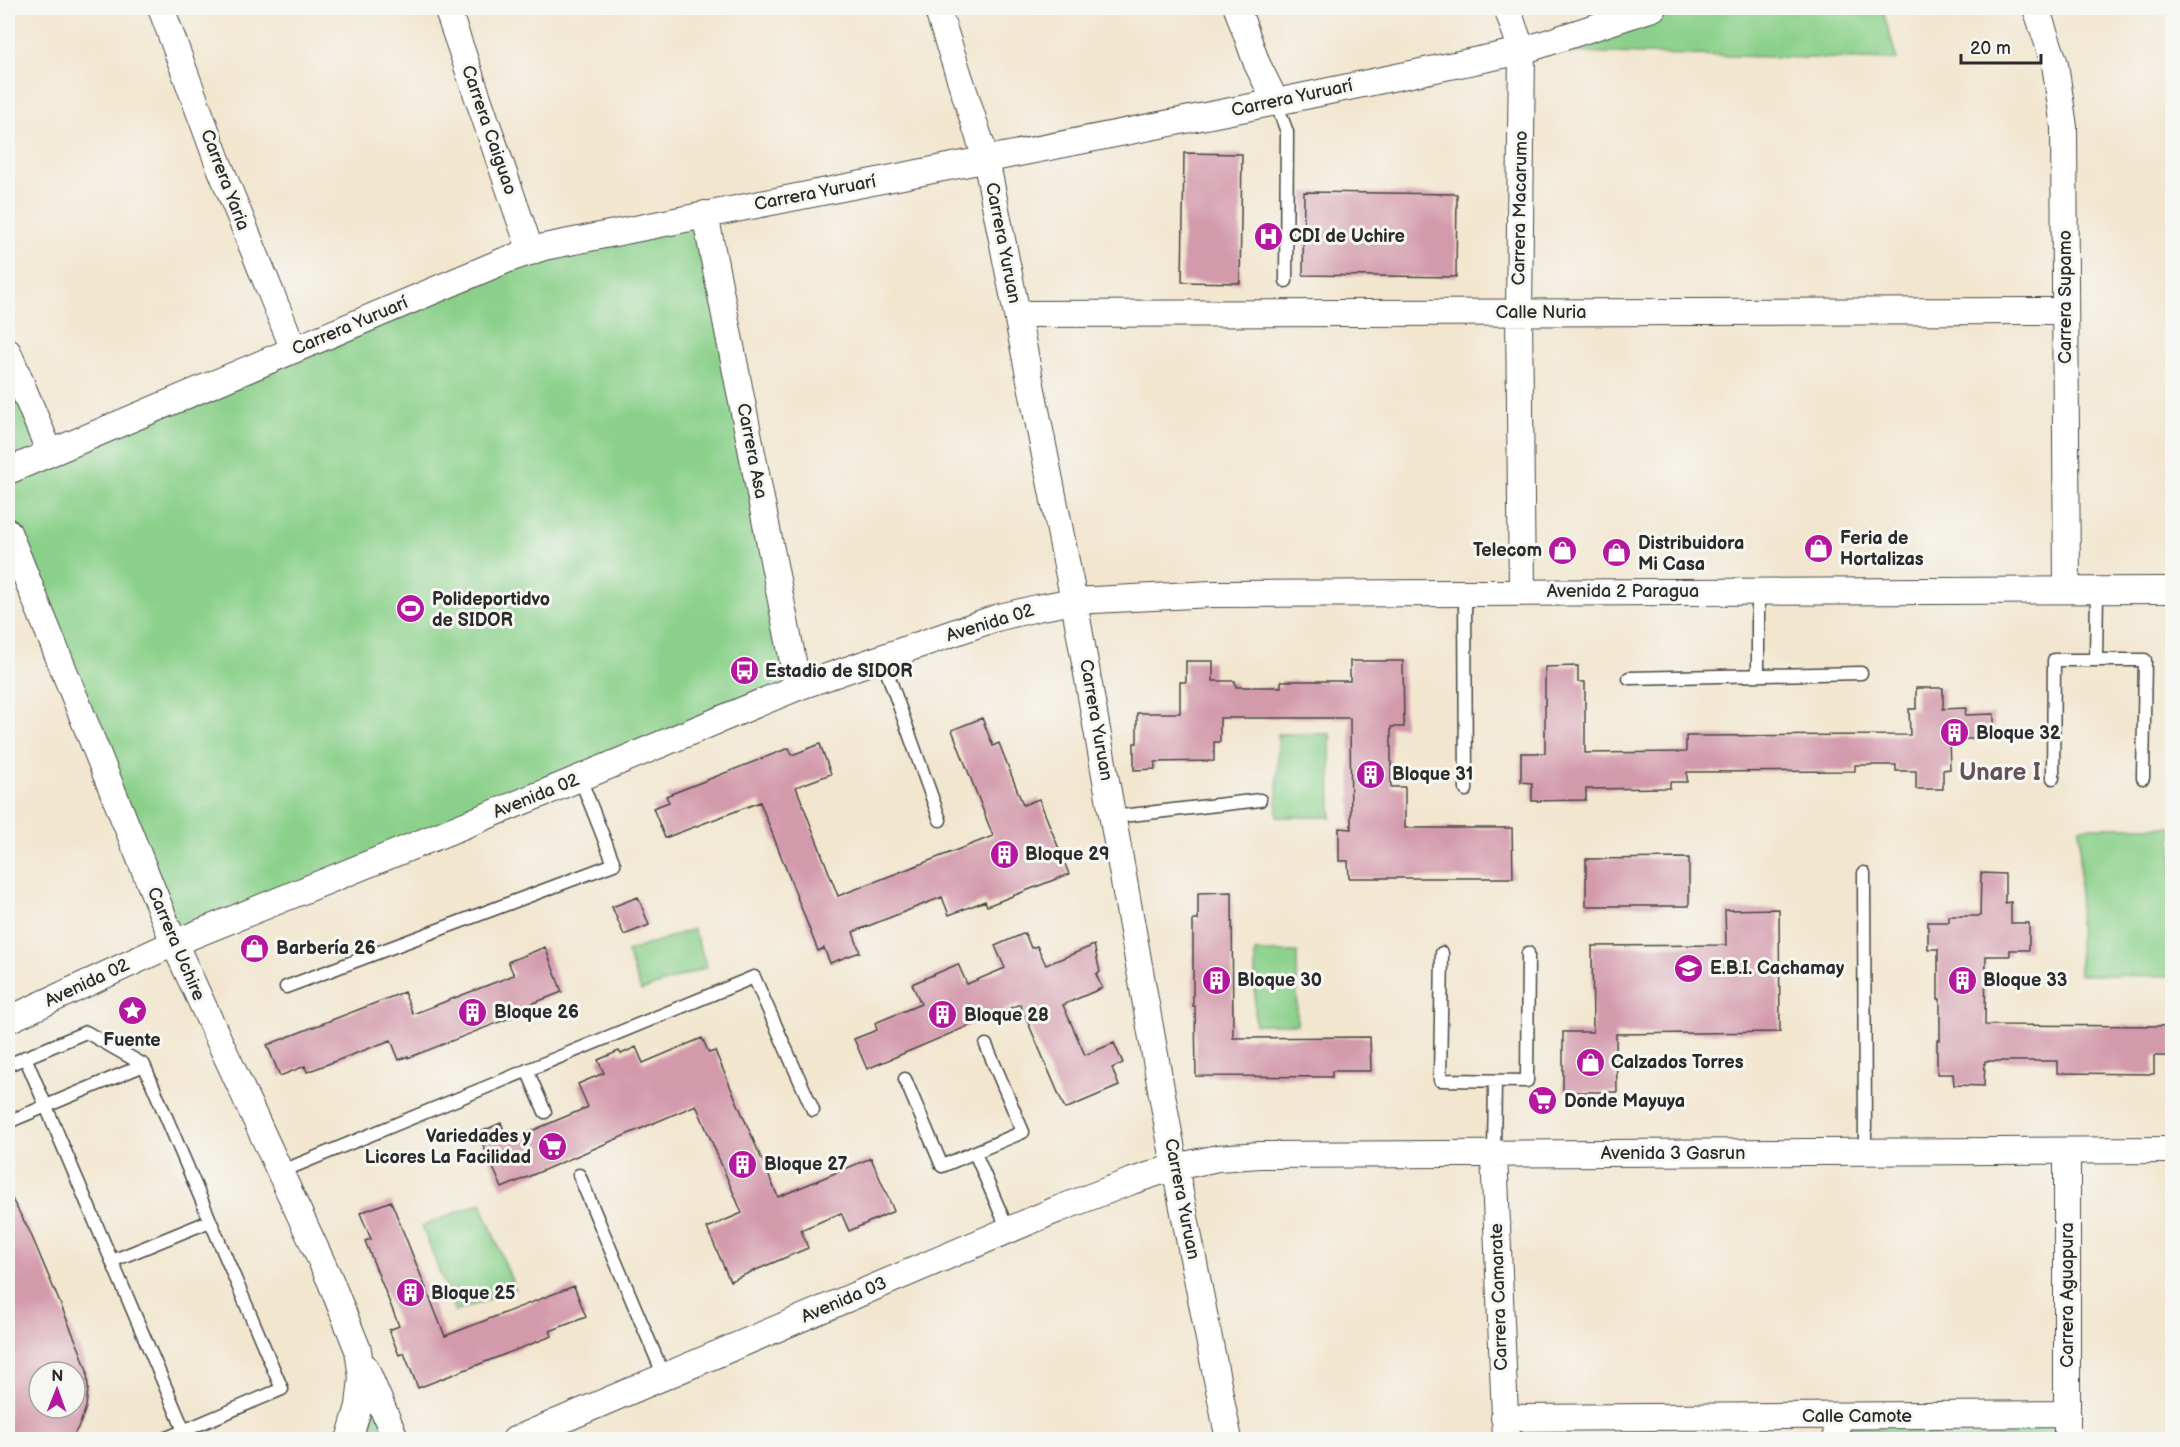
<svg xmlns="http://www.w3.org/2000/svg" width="2180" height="1447" viewBox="0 0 2180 1447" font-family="'Balsamiq Sans',sans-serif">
<rect width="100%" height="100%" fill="#f6f6f2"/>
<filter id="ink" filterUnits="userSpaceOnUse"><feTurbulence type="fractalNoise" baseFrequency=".0167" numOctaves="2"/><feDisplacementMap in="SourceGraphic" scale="12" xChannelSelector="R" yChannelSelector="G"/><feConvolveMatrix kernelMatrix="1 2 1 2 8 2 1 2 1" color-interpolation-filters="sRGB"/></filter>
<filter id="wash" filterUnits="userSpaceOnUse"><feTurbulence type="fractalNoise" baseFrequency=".008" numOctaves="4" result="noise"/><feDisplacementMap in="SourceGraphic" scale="24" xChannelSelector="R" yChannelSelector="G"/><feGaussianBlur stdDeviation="1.35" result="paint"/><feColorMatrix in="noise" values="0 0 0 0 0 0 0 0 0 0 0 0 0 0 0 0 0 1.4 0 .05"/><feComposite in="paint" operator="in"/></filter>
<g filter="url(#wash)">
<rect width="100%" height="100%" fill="#f2e6cf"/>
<path fill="#8ad08a" stroke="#5a7e5a" stroke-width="1.5" d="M1653,8h229l15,52 -375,-9z
M705,214l93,473 -619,257 -171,-413v-179l42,101 390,-164z
M1278,734h52l1,83h-54z
M2080,827h92v149l-93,-1z
M693,929l14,38 -66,24 -14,-39z
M1255,952h42v72h-42z
M481,1203l34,86 -60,23 -33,-86z
M362,1378l34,61 -47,1z
M2067,1414v25h-230l-1,-23z"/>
<g id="blocks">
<path fill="#d39aac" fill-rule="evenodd" d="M1184,153l58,1 -2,129 -58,-1z
M1304,192l153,2 -1,83 -153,-2z
M1186,661h27v20h22l1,6h45v-6h69v-20h53l1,66h-13v60h14v41h107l1,50h-164l-1,-17h-9v-33l12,1 -1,-111h-130v24h-6v19l-59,1v7l-21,1v-27h3v-30h43v-31h6z
M1578,666v16h7v71l101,-1v-16l224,-1 -1,-26h7v-21h27v21l23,-1 -1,7 29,-1v25h-45l1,30 -7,1v19h-27v-18h-20v-6h-41v6l-168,1v10h-17v6l-84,1v11l-54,1v-18l-11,-1v-29h24v-86z
M982,718l11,28 6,-3 24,62 16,-6 30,75 -82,32 -2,-5 -36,14 -7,-18 -89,35 7,20 -30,11 -6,-15 -6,3 -58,-149 -95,36 -12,-30 16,-6 -3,-6 123,-48 3,7 28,-11 11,30 -35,13 42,109 155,-60 -41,-106z
M1689,858v48h-103v-47z
M1981,873l24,1v29l6,-1v21h18v27h-19v6h-24l-1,69 187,1v30h-18v18l-97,-1v-12h-72l-1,25 -30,-1 -1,-11h-16v-34h3v-41h-2v-50h-10v-27h21v-6h31z
M1232,892l1,146 137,-1 1,34h-39v6l-136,-1 -1,-70h-2v-86h5v-27z
M638,897l11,28 -25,10 -12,-28z
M1779,909l1,123 -164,2 1,58h-54v-60h30l-1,-86 134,-1 -1,-35z
M1025,933l6,15 6,-2 9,19 48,-20 6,27 -4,2 6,14 -39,17 22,50 29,-12 9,20 -11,5 7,18 -54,23 -45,-105 -153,65 -13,-30 23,-9 -2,-7 46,-19 -9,-20 46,-20 9,20 38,-16 -10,-22z
M545,947l17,45 -36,14 2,5 -120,47v-2l-9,4 -8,-20 -84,32 -2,-6 -25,10 -13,-31 137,-53 9,22 101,-39 -6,-13z
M702,1038l7,15 6,-2 63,146 93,-39 23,53 -45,20 -8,-18 -40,17 7,18 -78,33 -23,-53 35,-15 -46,-108 -194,83 -24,-55 23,-10 7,18 80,-34 -10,-23 26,-11 -6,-13 21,-9 2,3 15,-7 7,16z
M8,1192l22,40 51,121 6,18 1,18 -2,18 -6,17 -9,16h-63zM39,1372h36v36h-36z
M391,1201l54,135 129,-50 12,31 -36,14 2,5 -134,52 -14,-35 -5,2 -10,-25 10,-4 -34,-85 6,-2 -11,-26z"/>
</g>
</g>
<g filter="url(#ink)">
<use href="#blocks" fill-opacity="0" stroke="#494744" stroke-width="1.5"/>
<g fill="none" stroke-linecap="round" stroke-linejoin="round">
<defs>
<path id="service" d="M1276,102l11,30 -1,149
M1758,591v84
M1465,592l1,198
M882,658l58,162
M2096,660l1,-70
M1629,678l232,-5
M2053,778l1,-118h91l-2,118
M1113,817l147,-17
M1864,873l1,279
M1442,953l-2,127 87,1 1,-128
M286,987l328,-123 -34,-86
M25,1057l163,383
M8,1065l78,-33 58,33 138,324 -120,51
M527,1070l18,42
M905,1079l37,87 81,-34 -37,-87
M8,1122l136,-57
M975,1153l33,77
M1494,1154l1,-73
M280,1172l474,-195 59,133
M579,1175l85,201
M112,1261l98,-40"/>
<path id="minor" d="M161,8l56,152 77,190
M447,8l84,244
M937,8l49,151 88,442 101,566 54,273
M1237,8l20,56 19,38
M1507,8l15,43 -3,262 3,278
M2036,8l19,56 9,63 3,463
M705,214l93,473
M1017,314l1048,-3
M8,352l42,101
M8,471l498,-211 38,-13 732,-145 246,-51 131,-43
M8,532l166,411 156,337 28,70 4,28 -3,28 -10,34
M8,1020l166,-77 382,-155 242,-101 198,-69 41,-10 37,-7 138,-7 960,-4
M1494,1154l12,286
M365,1367l31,73
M1836,1416l1,24
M1504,1418l563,-4
M515,1440l541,-230 76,-29 43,-14 43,-9 42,-3 912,-5
M2067,1440v-289"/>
</defs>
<use href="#service" stroke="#494744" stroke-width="15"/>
<use href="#minor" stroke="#494744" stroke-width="28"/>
<use href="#service" stroke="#fff" stroke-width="12"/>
<use href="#minor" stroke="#fff" stroke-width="26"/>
</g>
</g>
<defs>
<symbol id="hospital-disc" viewBox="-11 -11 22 22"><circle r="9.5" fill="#b5179e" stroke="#f6f6f2"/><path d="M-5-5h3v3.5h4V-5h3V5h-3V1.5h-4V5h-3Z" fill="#fff"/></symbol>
<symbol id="shop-disc" viewBox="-11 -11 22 22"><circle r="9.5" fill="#b5179e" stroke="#f6f6f2"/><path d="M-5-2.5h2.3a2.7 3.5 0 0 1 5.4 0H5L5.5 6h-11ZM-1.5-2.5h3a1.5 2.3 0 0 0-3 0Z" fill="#fff"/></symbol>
<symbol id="stadium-disc" viewBox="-11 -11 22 22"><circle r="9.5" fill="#b5179e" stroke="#f6f6f2"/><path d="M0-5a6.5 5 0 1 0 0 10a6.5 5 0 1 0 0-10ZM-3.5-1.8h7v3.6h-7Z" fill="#fff"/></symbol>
<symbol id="bus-disc" viewBox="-11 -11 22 22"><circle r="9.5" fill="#b5179e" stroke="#f6f6f2"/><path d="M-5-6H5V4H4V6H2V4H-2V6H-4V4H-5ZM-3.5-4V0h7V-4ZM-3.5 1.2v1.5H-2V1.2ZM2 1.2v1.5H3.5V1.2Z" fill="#fff"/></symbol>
<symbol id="building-disc" viewBox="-11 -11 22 22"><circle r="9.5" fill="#b5179e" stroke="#f6f6f2"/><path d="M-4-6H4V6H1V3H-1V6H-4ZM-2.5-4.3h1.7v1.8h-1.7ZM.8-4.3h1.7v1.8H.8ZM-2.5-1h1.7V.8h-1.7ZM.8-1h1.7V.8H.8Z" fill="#fff"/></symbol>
<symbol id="school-disc" viewBox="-11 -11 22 22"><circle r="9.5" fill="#b5179e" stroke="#f6f6f2"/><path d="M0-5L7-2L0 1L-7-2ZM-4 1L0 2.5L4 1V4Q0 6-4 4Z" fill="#fff"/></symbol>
<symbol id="sight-disc" viewBox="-11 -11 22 22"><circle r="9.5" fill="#b5179e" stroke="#f6f6f2"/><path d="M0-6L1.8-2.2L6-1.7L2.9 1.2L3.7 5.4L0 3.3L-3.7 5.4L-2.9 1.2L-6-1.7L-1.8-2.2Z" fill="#fff"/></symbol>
<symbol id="supermarket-disc" viewBox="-11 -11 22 22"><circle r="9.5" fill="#b5179e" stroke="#f6f6f2"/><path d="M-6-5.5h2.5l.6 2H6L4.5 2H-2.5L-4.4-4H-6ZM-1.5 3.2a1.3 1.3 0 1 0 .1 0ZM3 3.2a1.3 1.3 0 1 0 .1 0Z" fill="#fff"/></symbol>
</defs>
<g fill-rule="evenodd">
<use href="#hospital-disc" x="1252" y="220" width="33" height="33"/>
<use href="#shop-disc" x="1802" y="532" width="33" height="33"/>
<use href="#shop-disc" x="1546" y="534" width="33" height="33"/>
<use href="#shop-disc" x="1600" y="536" width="33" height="33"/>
<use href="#stadium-disc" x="394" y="592" width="33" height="33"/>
<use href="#bus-disc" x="728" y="654" width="33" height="33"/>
<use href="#building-disc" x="1938" y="716" width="33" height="33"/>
<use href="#building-disc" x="1354" y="758" width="33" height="33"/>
<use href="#building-disc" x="988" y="838" width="33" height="33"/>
<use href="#shop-disc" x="238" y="932" width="33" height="33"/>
<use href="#school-disc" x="1672" y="952" width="33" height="33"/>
<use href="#building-disc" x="1200" y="964" width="33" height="33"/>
<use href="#building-disc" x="1946" y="964" width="33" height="33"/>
<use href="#sight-disc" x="116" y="994" width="33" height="33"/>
<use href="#building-disc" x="456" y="996" width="33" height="33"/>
<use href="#building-disc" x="926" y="998" width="33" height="33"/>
<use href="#shop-disc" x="1574" y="1046" width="33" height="33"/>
<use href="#supermarket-disc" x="1526" y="1084" width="33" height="33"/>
<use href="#supermarket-disc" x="536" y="1130" width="33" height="33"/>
<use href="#building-disc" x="726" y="1148" width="33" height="33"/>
<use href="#building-disc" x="394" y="1276" width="33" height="33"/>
</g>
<g text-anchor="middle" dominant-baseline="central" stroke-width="6" stroke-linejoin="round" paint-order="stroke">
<g font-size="18" fill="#2b2b2b" stroke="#f6f6f2">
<text transform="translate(1292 98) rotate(-12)">Carrera Yuruarí</text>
<text transform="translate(489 130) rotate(71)">Carrera Caiguao</text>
<text transform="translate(225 180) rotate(69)">Carrera Yaria</text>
<text transform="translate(815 193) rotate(-11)">Carrera Yuruarí</text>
<text transform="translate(1520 208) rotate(-89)">Carrera Macarumo</text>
<text transform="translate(1003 243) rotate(79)">Carrera Yuruan</text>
<text transform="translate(2065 297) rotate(-90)">Carrera Supamo</text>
<text x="1541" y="312">Calle Nuria</text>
<text transform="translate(350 326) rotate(-23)">Carrera Yuruarí</text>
<text transform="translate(752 451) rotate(79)">Carrera Asa</text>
<text x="1623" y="591">Avenida 2 Paragua</text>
<text transform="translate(990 623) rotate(-17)">Avenida 02</text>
<text transform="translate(1096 720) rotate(80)">Carrera Yuruan</text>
<text transform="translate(536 796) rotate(-22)">Avenida 02</text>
<text transform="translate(176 944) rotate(67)">Carrera Uchire</text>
<text transform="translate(87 983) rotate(-25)">Avenida 02</text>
<text x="1673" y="1153">Avenida 3 Gasrun</text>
<text transform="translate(1182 1199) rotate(79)">Carrera Yuruan</text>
<text transform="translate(2067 1295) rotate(-90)">Carrera Aguapura</text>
<text transform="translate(1499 1297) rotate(-92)">Carrera Camarate</text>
<text transform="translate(844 1300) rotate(-23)">Avenida 03</text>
<text x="1857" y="1416">Calle Camote</text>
</g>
<g font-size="18" font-weight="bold" fill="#2b2b2b" stroke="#f6f6f2" text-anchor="start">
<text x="1289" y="236">CDI de Uchire</text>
<text x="1840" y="538">Feria de<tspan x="1840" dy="21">Hortalizas</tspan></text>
<text x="1638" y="543">Distribuidora<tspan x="1638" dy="21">Mi Casa</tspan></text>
<text x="1542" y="550" text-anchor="end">Telecom</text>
<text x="432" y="599">Polideportidvo<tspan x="432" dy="21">de SIDOR</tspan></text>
<text x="765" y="671">Estadio de SIDOR</text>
<text x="1976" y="733">Bloque 32</text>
<text x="1392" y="774">Bloque 31</text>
<text x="1025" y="854">Bloque 29</text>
<text x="276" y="948">Barbería 26</text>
<text x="1710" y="968">E.B.I. Cachamay</text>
<text x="1237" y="980">Bloque 30</text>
<text x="1983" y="980">Bloque 33</text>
<text x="494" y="1012">Bloque 26</text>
<text x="964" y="1015">Bloque 28</text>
<text x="132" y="1040" text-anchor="middle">Fuente</text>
<text x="1611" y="1062">Calzados Torres</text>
<text x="1564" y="1101">Donde Mayuya</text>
<text x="531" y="1136" text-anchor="end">Variedades y<tspan x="531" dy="21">Licores La Facilidad</tspan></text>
<text x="764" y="1164">Bloque 27</text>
<text x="431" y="1293">Bloque 25</text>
</g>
<g font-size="24" font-weight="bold" fill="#665258" stroke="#f6f6f2">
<text x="2000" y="772">Unare I</text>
</g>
</g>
<rect width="2180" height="1447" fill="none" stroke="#f6f6f2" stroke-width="30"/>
<g transform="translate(57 1390) rotate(1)"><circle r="28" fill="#f6f6f2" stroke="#a5a5a2" stroke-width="1.5"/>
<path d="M0-4.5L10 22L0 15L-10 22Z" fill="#b5179e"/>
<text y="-9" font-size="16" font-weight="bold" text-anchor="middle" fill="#2b2b2b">N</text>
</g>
<path d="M1961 54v9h80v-9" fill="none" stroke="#2b2b2b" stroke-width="3"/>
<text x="1970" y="54" font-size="18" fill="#2b2b2b" stroke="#f6f6f2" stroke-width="4.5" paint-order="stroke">20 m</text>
</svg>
